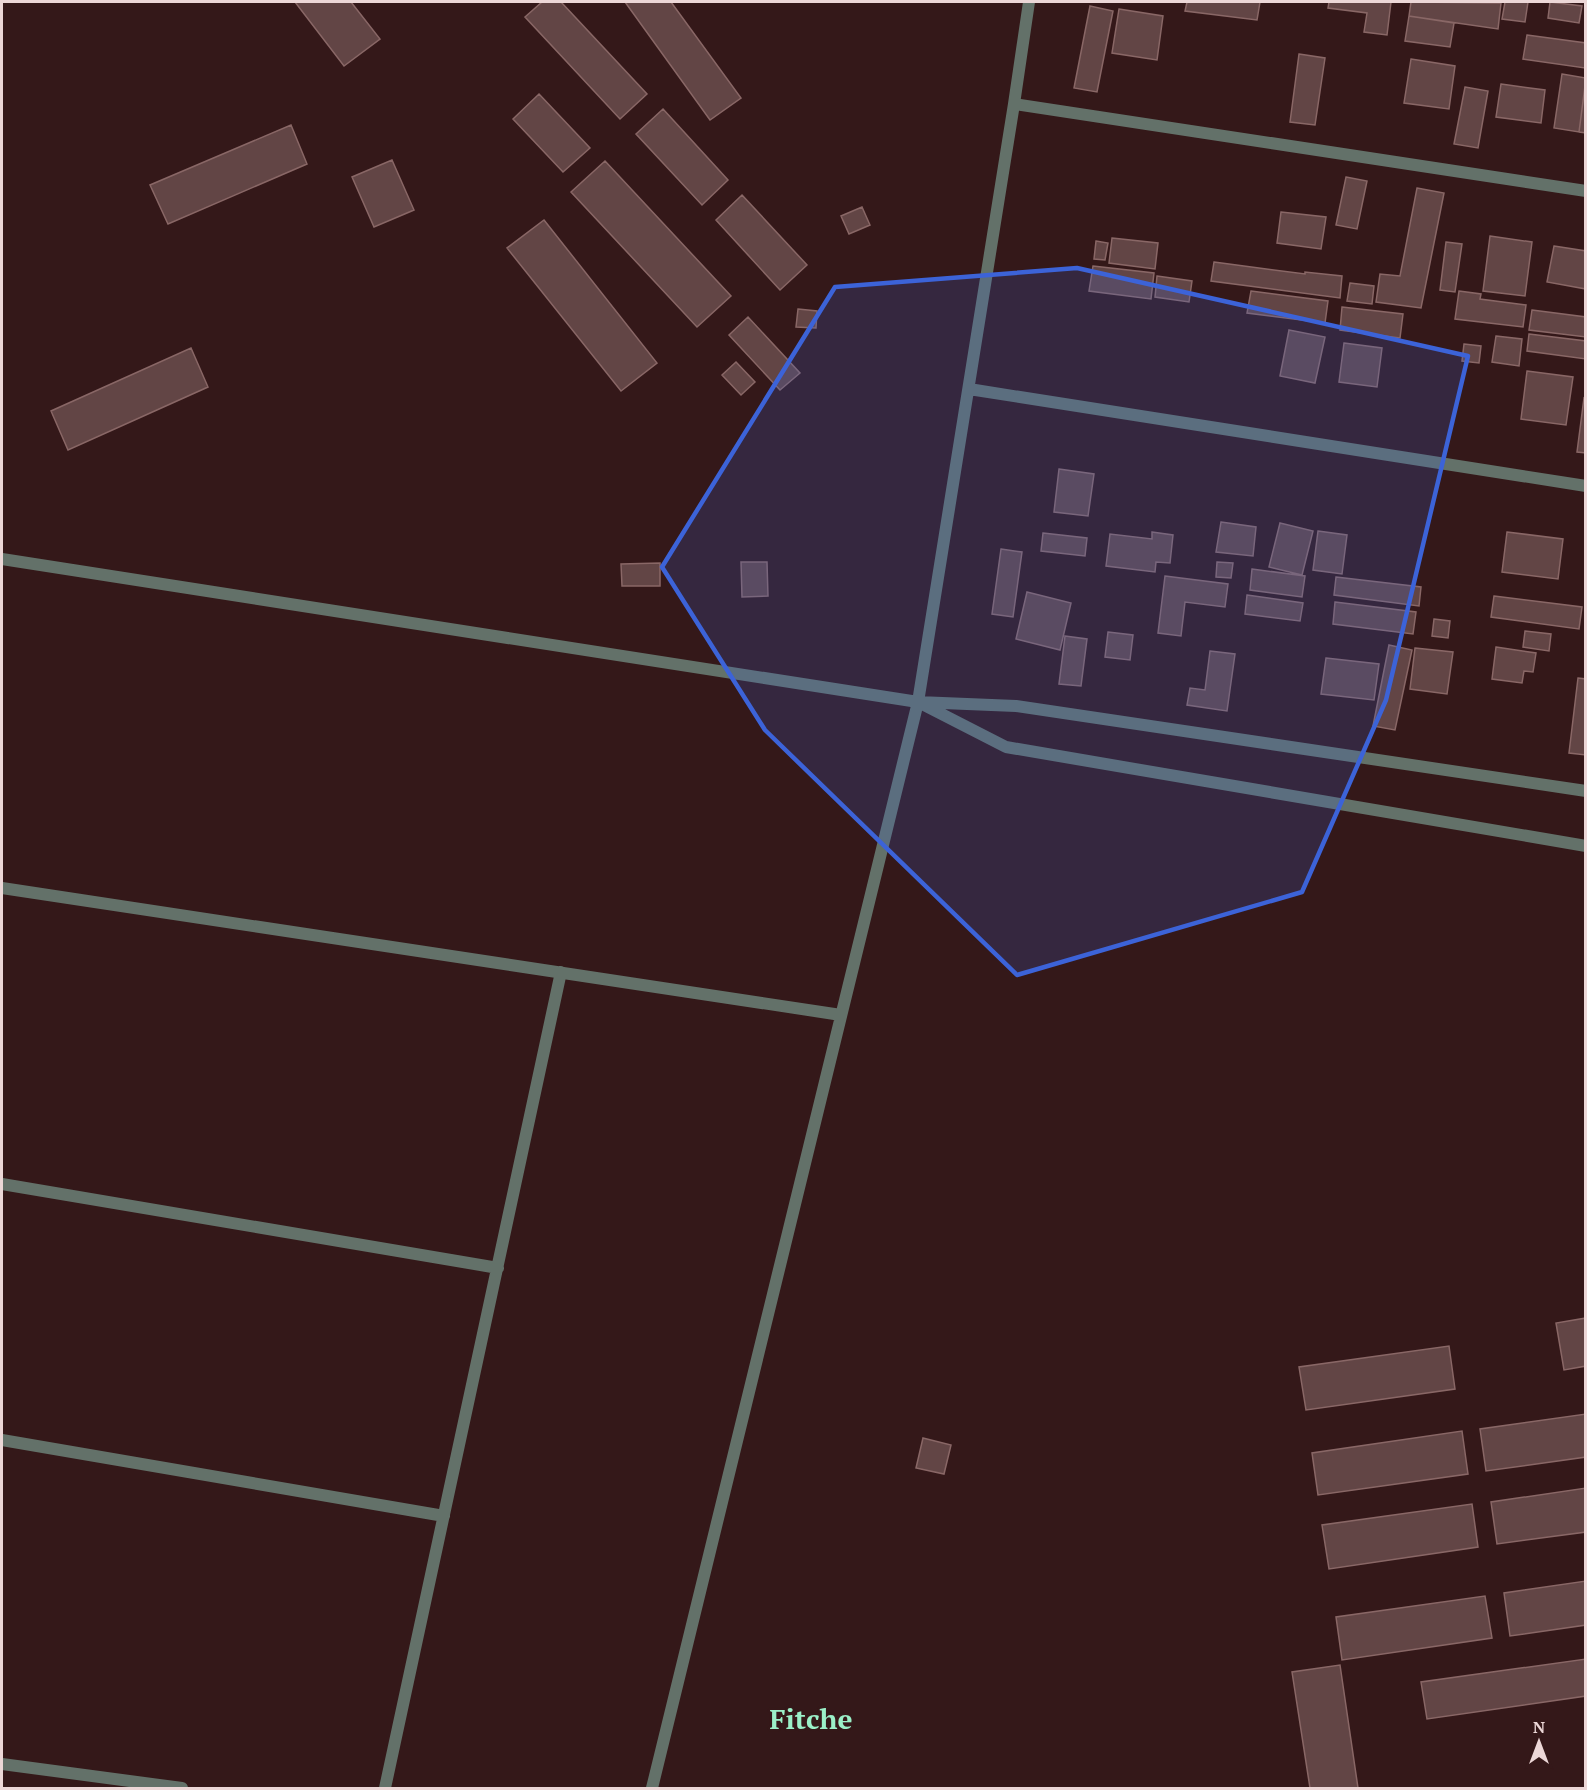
<svg xmlns="http://www.w3.org/2000/svg" width="1587" height="1790" viewBox="0 0 1587 1790" font-family="'PT Serif',serif">
<rect width="100%" height="100%" fill="#341819"/>
<path fill="#624545" stroke="#896766" stroke-width="1.5" d="M295,2h56l29,37 -36,27z
M542,2h19l86,92 -27,25 -95,-102z
M625,2h46l70,96 -31,22z
M1187,2h73l-3,18 -72,-9z
M1329,2h62l-4,33 -23,-3 3,-19 -39,-5z
M1411,2l90,1 -3,26 -89,-13z
M1505,2h23l-3,20 -23,-3z
M1550,2l32,4 -3,17 -31,-5z
M1090,6l23,5 -16,81 -23,-4z
M1119,9l44,7 -6,44 -45,-7z
M1409,16l45,7 -4,24 -45,-6z
M1527,35l59,8 -1,25 -62,-9z
M1299,54l26,4 -10,67 -25,-3z
M1411,59l44,7 -6,43 -45,-6z
M1562,74l24,4 -7,54 -25,-4z
M1501,84l44,6 -4,33 -45,-6z
M1465,87l23,4 -10,57 -24,-4z
M539,94l51,54 -27,24 -50,-53z
M1584,94h2v39l-7,-1z
M663,109l65,71 -26,25 -66,-71z
M291,125l16,39 -139,60 -18,-39z
M392,160l22,50 -40,17 -22,-50z
M605,161l126,135 -34,31 -126,-135z
M1346,177l21,4 -10,48 -21,-4z
M1417,188l27,5 -23,115 -45,-6 4,-28 20,2z
M742,195l65,70 -27,25 -64,-70z
M862,207l8,18 -21,9 -8,-18z
M1281,212l45,5 -5,32 -44,-6z
M544,220l113,143 -36,28 -114,-143z
M1490,236l42,6 -7,54 -42,-5z
M1112,238l46,5 -3,26 -46,-6z
M1096,241l12,2 -3,17 -11,-1z
M1446,242l16,2 -7,48 -15,-2z
M1554,246l32,5v38l-39,-7z
M1214,262l91,12v-2l37,4 -2,22 -129,-17z
M1093,266l61,7 -3,26 -62,-8z
M1157,276l35,5 -3,21 -34,-5z
M1350,283l24,3 -2,18 -25,-3z
M1251,291l77,10 -3,22 -78,-10z
M1459,291l22,3 -1,5 46,6 -3,22 -68,-8z
M1342,307l61,7 -3,24 -60,-8z
M798,309l19,2 -1,17 -20,-1z
M1532,310l54,7v20l-57,-7z
M748,317l52,56 -20,17 -51,-55z
M1289,330l36,7 -10,46 -35,-7z
M1529,334l57,7v18l-59,-8z
M1496,336l26,3 -3,27 -27,-4z
M1344,343l38,5 -5,39 -38,-5z
M1464,344l17,2 -2,17 -17,-2z
M191,348l17,39 -140,63 -17,-39z
M736,362l19,20 -14,13 -19,-20z
M1527,371l46,6 -7,48 -45,-6z
M1584,398l2,1v54l-9,-1z
M1059,469l35,5 -6,42 -34,-4z
M1221,522l35,5 -3,29 -37,-4z
M1280,523l33,8 -11,44 -33,-8z
M1318,531l29,4 -5,39 -29,-4z
M1152,532l21,3 -3,28 -14,-1 -1,10 -49,-6 4,-32 42,5z
M1507,532l56,7 -5,40 -56,-7z
M1043,533l44,5 -2,18 -44,-5z
M1001,549l21,3 -9,65 -21,-3z
M741,562h26l1,34 -26,1z
M1217,562l16,1 -2,15 -15,-1z
M660,563v23h-38l-1,-22z
M1252,569l53,7 -3,21 -52,-7z
M1165,576l63,8 -3,23 -40,-5 -4,34 -23,-3z
M1336,577l85,10 -2,19 -85,-11z
M1027,592l44,11 -11,47 -44,-11z
M1247,595l56,8 -3,18 -55,-7z
M1494,596l88,11 -3,22 -88,-12z
M1335,602l81,10 -3,22 -80,-10z
M1434,619l16,2 -2,17 -16,-2z
M1525,631l26,3 -2,17 -26,-4z
M1108,632l25,3 -3,25 -25,-3z
M1065,636l22,3 -6,47 -22,-2z
M1389,645l23,5 -17,80 -22,-4z
M1496,647l40,6 -3,19 -9,-1 -2,12 -30,-4z
M1415,648l38,4 -6,42 -37,-5z
M1210,651l25,3 -8,57 -40,-6 3,-17 15,2z
M1326,658l53,6 -5,36 -53,-6z
M1578,678l8,1v76l-17,-2z
M1586,1318v48l-22,4 -8,-47z
M1449,1346l6,43 -149,21 -7,-43z
M1586,1414v43l-100,14 -6,-42z
M1462,1431l6,43 -150,21 -6,-42z
M923,1438l28,7 -7,29 -28,-6z
M1586,1488v44l-89,12 -6,-42z
M1472,1504l6,43 -149,22 -7,-44z
M1586,1581v44l-76,11 -6,-43z
M1485,1596l7,42 -150,22 -6,-43z
M1586,1659v37l-159,23 -6,-37z
M1340,1665l18,123h-48l-18,-116z"/>
<g fill="none" stroke-linecap="round" stroke-linejoin="round">
<path stroke="#637169" stroke-width="12" d="M1014,104l572,87
M969,389l617,97
M2,559l916,143 98,4 570,85
M922,704l84,43 580,99
M2,888l839,127
M2,1184l496,84
M2,1440l442,76
M2,1764l180,24
M385,1788l176,-816
M652,1788l266,-1086 96,-598 15,-102"/>
</g>
<path fill="#3c63d8" fill-opacity="0.2" stroke="#3c63d8" stroke-width="4.5" stroke-linejoin="round" d="M1077,268l391,88 -82,344 -84,192 -285,83 -252,-245 -103,-163 173,-280z"/>
<g text-anchor="middle" dominant-baseline="central" stroke-width="4.5" stroke-linejoin="round" paint-order="stroke">
<g font-size="28" font-weight="bold" fill="#9bf0c8" stroke="#341819">
<text x="811" y="1718">Fitche</text>
</g>
</g>
<rect width="1587" height="1790" fill="none" stroke="#ecd7d7" stroke-width="6"/>
<g transform="translate(1539 1742)" stroke="#341819" stroke-width="4.5" paint-order="stroke">
<path d="M0-4.5L10 22L0 15L-10 22Z" fill="#ecd7d7"/>
<text y="-9" font-size="16" font-weight="bold" text-anchor="middle" fill="#ecd7d7">N</text>
</g>
</svg>
